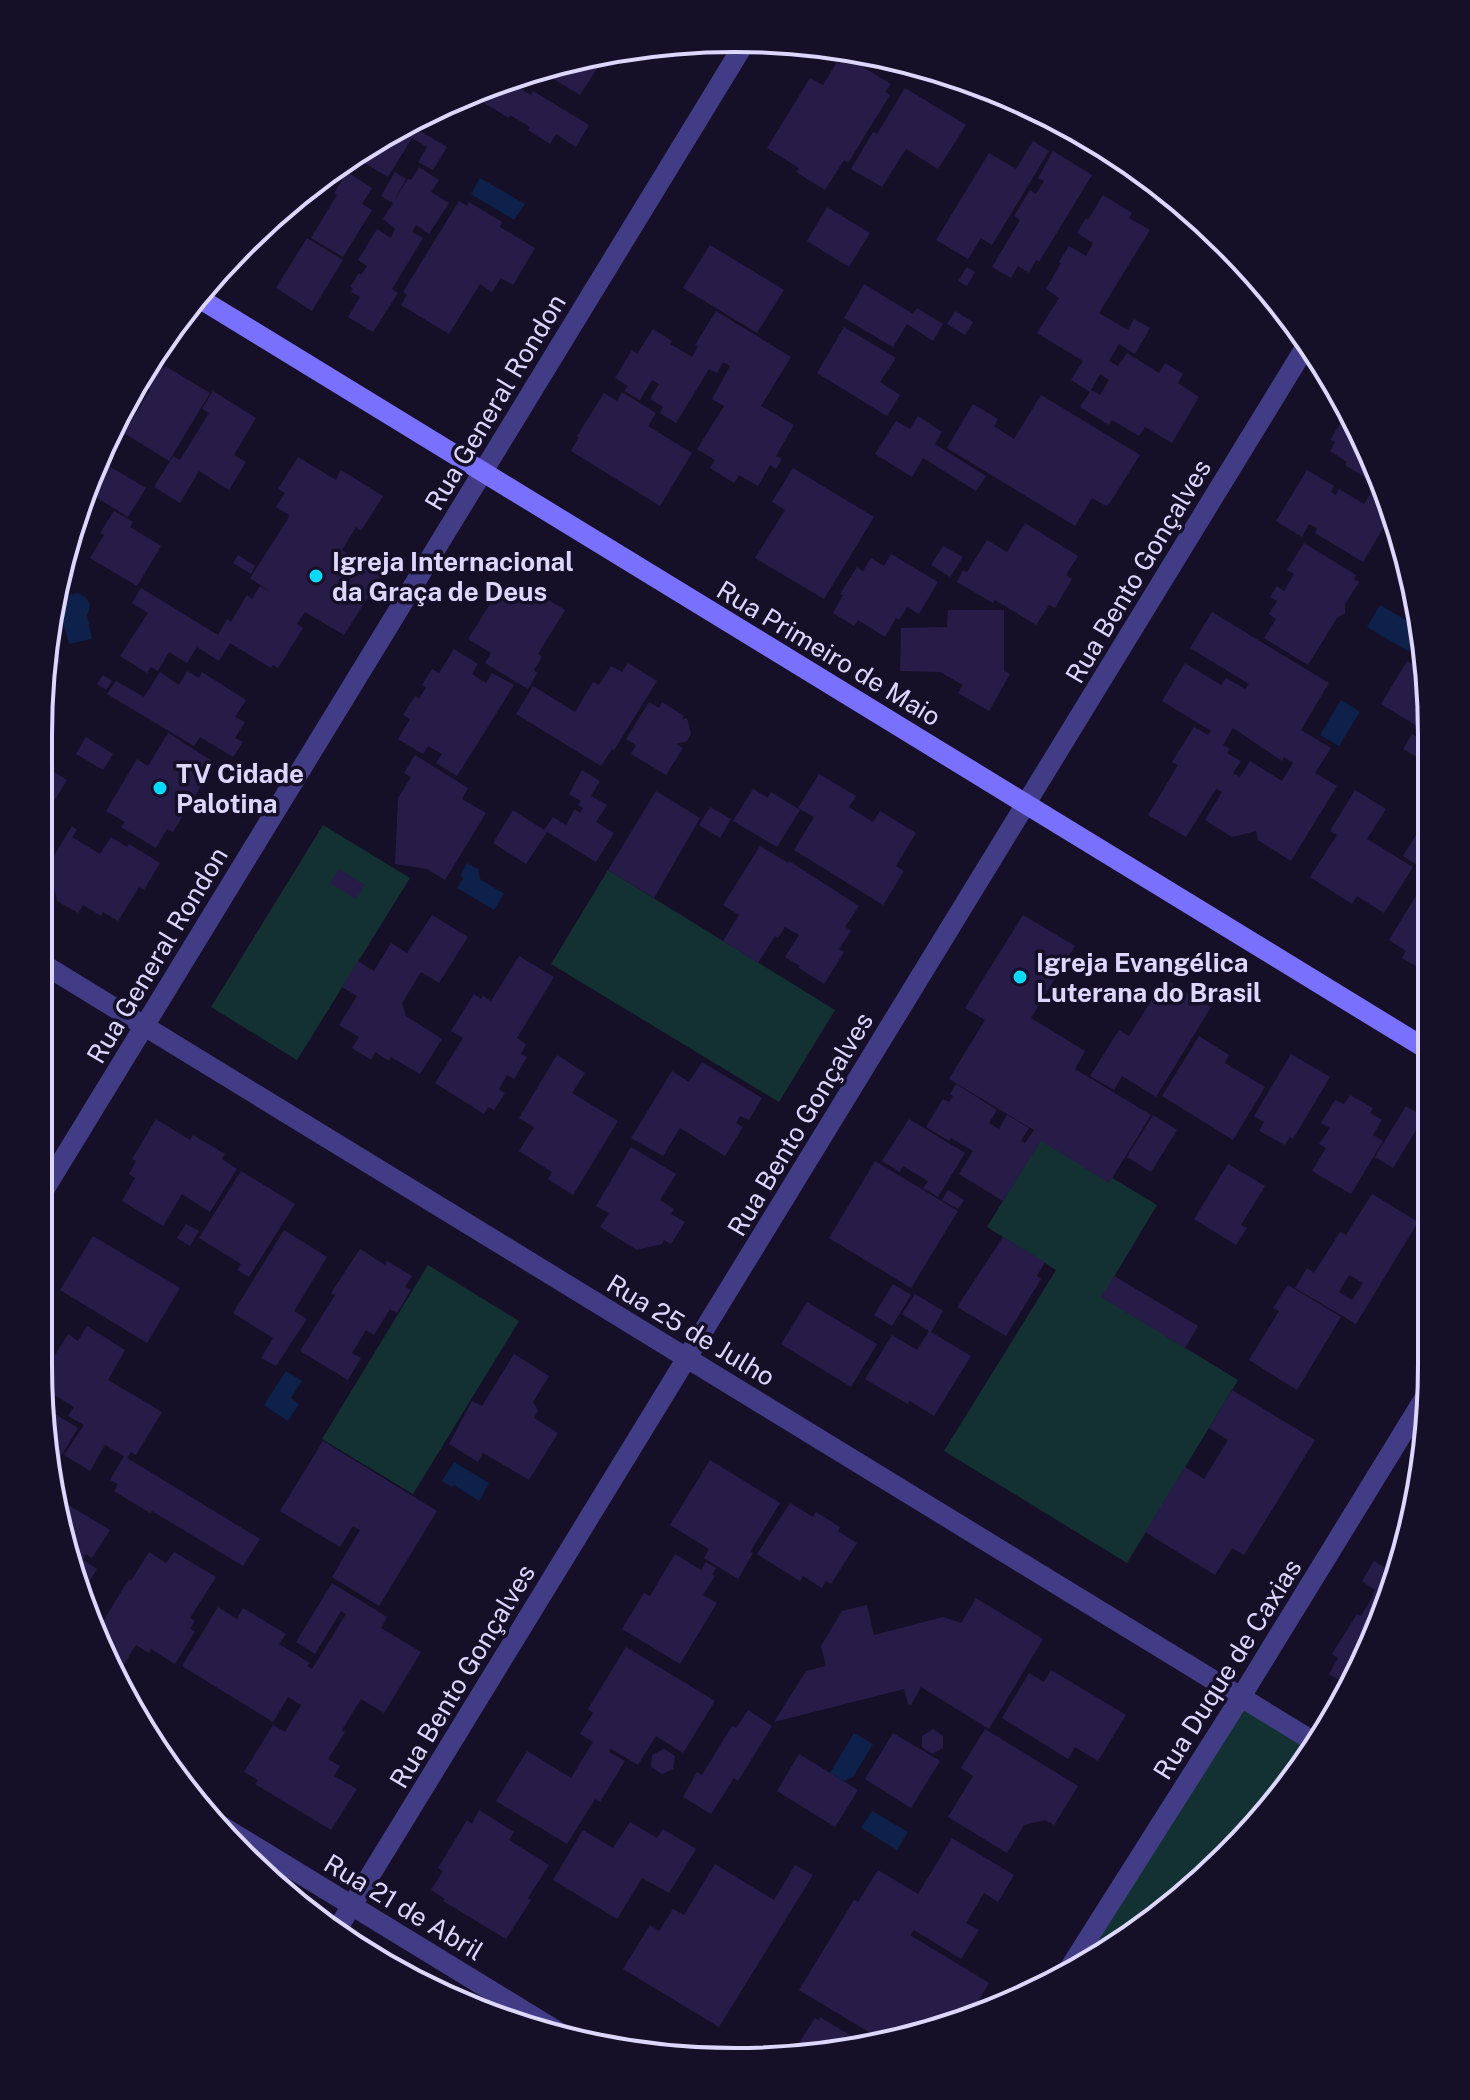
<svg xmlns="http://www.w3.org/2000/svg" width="1470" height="2100" viewBox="0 0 1470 2100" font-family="'Public Sans',sans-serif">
<rect width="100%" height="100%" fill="#151028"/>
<path fill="#133132" d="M323,825l87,53 -113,182 -86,-53z
M608,870l227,140 -56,92 -228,-138z
M1043,1136l114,69 -55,92 136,83 -111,183 -183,-112 112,-181 -69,-43z
M428,1265l91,56 -106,173 -91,-55z
M1241,1697l75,46 -28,46 -93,100 -130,86z"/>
<path fill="#0d214a" d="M480,178l45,26 -11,16 -43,-26z
M78,593c11,5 15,11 9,22l5,24 -23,5c-4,-17 -18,-48 9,-51z
M1380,605l41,24 -13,22 -41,-24z
M1341,700l19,12 -21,34 -19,-11z
M467,863l11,6 2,10 24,15 -10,16 -37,-22 6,-9 -2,-4z
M286,1371l16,10 -11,17 8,6 -11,17 -24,-16z
M454,1462l35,21 -10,18 -25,-16 -2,2 -10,-6z
M854,1733l19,11 -20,33 -9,4 -14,-8z
M872,1811l36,21 -11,18 -36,-22z"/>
<path fill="#271c48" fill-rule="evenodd" d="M607,53l-27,42 -43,-26z
M845,56l46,28 -6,8 5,3 -42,68 -4,-3 -19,30 -29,-18 3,-4 -32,-20 43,-70 13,7 14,-23 3,2z
M503,78l28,17 2,-4 56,34 -13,22 -20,-13 -6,10 -22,-14 2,-3 -20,-12 -1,3 -40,-24z
M905,88l61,37 -28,44 -32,-20 -24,38 -31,-18 22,-37 4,2z
M406,123l41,24 -14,23 -15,-8 9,-15 -15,-9 -24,39 -32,-19 5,-9 25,-17z
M1033,141l16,10 -57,94 -11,-7 -13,21 -32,-19 53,-87 27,16z
M1053,151l39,24 -53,87 -3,-2 -7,13 -11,-7 -7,12 -19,-11 28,-47 -6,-4 16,-26 6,4 8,-13 -6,-3z
M419,167l20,13 -8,12 18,11 -20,31 -13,-9 -4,7 11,6 -31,51 6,4 -25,39 -25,-15 12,-20 -9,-5 2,-4 -3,-1 9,-14 2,2 6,-9 -9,-6 19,-31 14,9 4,-9 -12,-10 10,-16 -12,-7 14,-24 11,7 -12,22 14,-22 3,1z
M347,172l25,16 -10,16 10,6 -29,47 -32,-19 26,-43 -3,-2z
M1103,195l29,18 -3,5 21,12 -51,83 29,17 6,-11 16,9 -15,26 -16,-10 -10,17 9,5 9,-13 32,20 6,-10 18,11 -5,9 21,14 -27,46 -27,-16 -6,9 -27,-16 -3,5 -29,-18 10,-15 -19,-12 12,-19 -46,-28 22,-35 -13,-9 15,-26 -2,-1 10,-16 17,10 7,-13 -16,-10 9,-15 2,2zM1100,374l9,6 -9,15 -9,-5z
M459,201l8,5 2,-4 33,20 -2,5 35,21 -22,37 -12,-7 -9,14 -12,-8 -31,50 -48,-29 6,-10 -4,-3z
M827,207l43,26 -21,34 -42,-26z
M307,238l36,22 -31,51 -36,-23z
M710,245l74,45 -27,43 -74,-45z
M967,267l8,5 -8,14 -9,-5z
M864,284l49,30 4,-6 26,16 -10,17 -26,-17 -14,23 -49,-29z
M716,311l75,46 -30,49 33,19 -18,31 6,3 -6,10 -6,-4 -12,21 -19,-11 -5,8 -24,-15 5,-8 -18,-11 27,-43 -12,-7 18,-33 -7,-4 -6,11 -8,-4 -33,54 -16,-10 3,-6 -13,-8 9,-15 -7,-4 -12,20 -16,-9 4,-5 -13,-8 17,-28 5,4 16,-25 19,12 -2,3 22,13 6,-10 -3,-2z
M955,311l18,11 -8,13 -18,-11z
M844,327l52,31 -16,24 20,13 -13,21 -70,-43z
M165,366l45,27 -41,68 -45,-28 26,-43 -4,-3 13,-20 4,2z
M213,391l43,27 -22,37 12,7 -17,28 -30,-19 -19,32 -26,-16 19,-31 7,4 29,-47 -7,-4z
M622,392l34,21 -8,13 44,27 -32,53 -89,-55 8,-14 -2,-1 27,-43 13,8z
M1041,395l99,60 -31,49 -3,2 -14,-8 -17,28 -128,-78 26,-44 25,15 -4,7 20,13z
M1349,409l11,18 14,45 -5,8 -24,-15 2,-3 -17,-11 5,-9 -5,-2z
M918,416l24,16 -7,12 51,32 -10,15 -53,-33 -11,19 -37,-23 21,-33 14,8z
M298,457l38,23 5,-10 42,26 -22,35 -5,-4 -14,23 40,25 -38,60 -39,-23 -8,12 6,4 -25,40 -5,-3 -2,3 -41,-25 -11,18 -22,-14 -10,16 -18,-11 -11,19 -7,-4 -4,6 -27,-17 28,-43 -16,-10 9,-15 77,47 9,-16 4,3 16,-27 5,4 8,-13 12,7 -22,-15 38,-59 1,-4 -13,-8 9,-14 -7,-4z
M104,463l42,25 -18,29 -37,-23z
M793,468l81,49 -50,82 -69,-41 30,-48 -13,-8z
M1307,470l27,16 -3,6 5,3 3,-6 25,15 13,-21 11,37 -25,42 -48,-29 2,-5 -8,-4 -7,13 -26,-16z
M114,511l19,11 -3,5 31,19 -24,40 -47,-28 14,-23 -4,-2z
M1025,523l53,33 -12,19 6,4 -17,29 -6,-3 -13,20 -41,-25 -2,3 -36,-21 6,-12 4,2 20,-32 20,12z
M1304,543l52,32 -2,4 5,3 -14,22v9l-8,5 -29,47 -44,-27 12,-19 -7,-5 8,-13 -7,-4 7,-11 7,5 10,-17 -7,-4z
M943,546l20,11 -13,20 -19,-12z
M891,554l47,28 -19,32 -12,-7 -8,13 -3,-2 -11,19 -27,-17 -4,6 -21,-13 10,-18 -3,-1 17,-27 6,4 8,-13 13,8z
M238,555l17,11 -4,8 -18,-11z
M523,584l42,26 -27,44 4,3 -8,13 3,3 -9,16 -43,-26 6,-10 -23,-14 34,-54 14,9z
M948,610h56v61l6,3 -21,37 -31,-18 5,-8 -23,-13 -40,-1 1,-43 46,-1z
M1212,612l117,71 -28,47 30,18 -16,25 22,13 -46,75 -33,-21 -2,-9 -24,6 -27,-17 17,-28 -6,-3 -30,48 -38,-22 30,-50 -6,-3 22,-35 14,8 3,-4 -49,-30 23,-38 36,22 5,-7 19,11 4,-5 -59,-36zM1233,728l49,33 2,-4 9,6 -11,18 -32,-20 -10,16 -7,-4 8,-12 -14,-8 3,-4 -7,-4z
M50,619l11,46 -15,-9z
M454,649l24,15 -6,10 14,9 6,-10 22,12 -57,91 -21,-13 6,-9 -14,-8 -5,8 -25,-15 12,-20 -7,-4 12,-19 4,3 7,-12 -4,-2 10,-16 7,4z
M1407,661l19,12v37l-9,16 -36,-22z
M628,663l29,18 -43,69 -2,-1 -11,17 -85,-52 17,-28 42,26 18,-30 6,3 12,-19 11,6z
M187,671l12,7 3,-6 44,28 -11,17 10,5 -10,16 8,4 -10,15 -33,-20 -6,9 -87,-52 9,-13 28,16 16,-25 19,13z
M103,675l9,6 -6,9 -9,-6z
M649,702l10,6 3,-6 22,14 -2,3 5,-1 4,16 -4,7 -11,3 7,4 -17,27 -35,-21 5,-9 -10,-6z
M168,733l47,30 -42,69 -6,-3 -11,19 -35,-21 4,-5 -19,-11 31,-52 11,7z
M1412,734l15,9v20l-24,-14z
M86,737l27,17 -10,16 -27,-16z
M415,755l53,33 -6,11 24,14 -41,67 -18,-11 -32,-5 3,-66 13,-21 -7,-4z
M38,762l29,18 -29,47z
M582,770l18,11 -9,15 16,9 -11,17 18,11 -18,29 -49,-30 -21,32 -33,-21 20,-33 31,20 9,-13 13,8 9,-16 5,4 3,-5 -5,-3 3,-4 -12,-7z
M819,774l37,22 -7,11 24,15 7,-11 36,22 -20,33 8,5 -21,34 -89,-55 20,-33 -16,-9z
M753,789l15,9 3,-6 29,18 -23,37 -44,-26z
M1355,790l31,19 -19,30 46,28 -29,46 -27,-17 -5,8 -42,-27 27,-42 -7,-4z
M656,791l44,27 -46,80 -46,-28z
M710,807l21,12 -11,19 -21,-13z
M1427,817v49l-2,4 -22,-14z
M72,826l5,4 -5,7 28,17 11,-17 16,10 2,-3 31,19 -16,27 -5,-3 -21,34 -15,-9 -2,4 -18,-11 -5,8 -21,-12 -2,-9 -17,-10z
M760,846l28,17 1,-2 70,45 -14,21 6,4 -12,18 5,3 -20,32 -25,-16 1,-2 -15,-9 14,-22 -14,-8 -7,11 -3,-2 -17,27 -35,-22 16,-26 -16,-10z
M339,869l26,16 -9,14 -26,-16z
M1427,878l1,86 -5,-2 -4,6 -17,-10 4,-7 -17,-11z
M432,915l36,22 -29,46 -18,-11 -19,31 4,13 36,23 -22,35 -29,-17 -2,4 -14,-9 -4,8 -19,-12 7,-11 -20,-12 18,-29 -15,-9 16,-26 16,10 17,-28 16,10z
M1023,915l52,31 -44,72 54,33 -10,18 76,46 -42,68 -68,-42 -38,60 -44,-27 14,-23 -22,-13 -2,3 -23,-14 17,-28 6,3 4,-6 -3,-2 6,-10 41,26 -8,13 10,6 8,-14 22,13 -8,13 4,2 9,-13 -85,-51 36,-59 -20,-12z
M519,956l35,21 -37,61 9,6 -5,10 6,3 -13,22 -7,-4 -8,14 6,4 -11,17 -6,-3 -4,7 -49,-31 28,-45 -12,-7 23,-37 7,5 2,-3 8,5z
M1165,979l46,28 -55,90 -34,-21 -8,14 -24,-14 29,-46 10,6z
M1199,1036l30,19 -4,8 40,24 -32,53 -71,-44z
M1291,1054l39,23 -37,62 -3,-2 -5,8 -26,-14 5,-9 -10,-6z
M557,1055l28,18 -13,20 46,28 -45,74 -25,-16 4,-7 -33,-21 15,-24 -15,-9z
M702,1062l60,36 -13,22 -9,-4 -4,7 7,4 -18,29 -45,-28 -17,28 -32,-18 41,-67 17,11z
M1350,1095l23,13 -3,5 12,7 -9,15 10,6 -32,53 -39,-23 14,-23 -7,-4 11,-16 -9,-5 14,-23 9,4z
M1406,1106l18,11 -31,51 -18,-11z
M1153,1115l24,15 -26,42 -24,-15z
M156,1119l34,21 3,-5 32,19 -3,5 15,10 -27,43 -28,-18 -19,32 -41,-25 13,-23 -6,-4 7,-13 -4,-2z
M909,1119l56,34 -27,44 -15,-9 5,-7 -25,-15 -3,6 -18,-11z
M631,1147l45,27 -16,26 14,9 -3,5 14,8 -14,22 -7,-4 -2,4 -25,6 -37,-23 9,-14 -13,-7z
M875,1161l83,50 -47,77 -82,-50z
M1228,1164l37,22 -24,39 6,3 -11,17 -42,-26z
M241,1171l54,33 -46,73 -12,-7 4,-6 -42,-26z
M948,1190l16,10 -6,9 -16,-9z
M1372,1194l46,28 -62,102 -61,-36 12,-20 7,5 26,-41 6,3zM1349,1275l14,8 -11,17 -13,-8z
M186,1224l13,7 -9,15 -13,-8z
M284,1230l43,27 -33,54 13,8 -31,47 -15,-8 12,-20 -40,-25z
M93,1236l87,52 -33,55 -87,-53z
M1003,1237l42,25 -8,14 4,3 -35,57 -49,-29z
M360,1249l25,16 2,-4 25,15 -7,11 6,3 -14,23 -7,-4 -16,26 -8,-5 -14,23 9,5 -13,22 -48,-29 35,-56 -4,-2z
M1114,1276l84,50 -13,22 -84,-51z
M893,1284l18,11 -19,31 -18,-11z
M1288,1285l53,32 -44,73 -48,-30 30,-49 -6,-3z
M915,1294l28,17 -12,21 40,24 -37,60 -24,-15 -2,3 -43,-25 27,-44 25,15 12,-19 -27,-17z
M807,1302l70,42 -26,43 -70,-43z
M87,1326l38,24 -17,30 54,32 -26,43 -5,-3 -4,6 133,81 -17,27 -91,-55 -2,2 -36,-22 4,-7 -8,-4 14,-24 -19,-11 -15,26 -26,-16 20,-30 -16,-9 6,-9 -33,-20 -1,-8 28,-45 10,7z
M514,1354l35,22 -16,26 5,8 -4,8 24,15 -29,47 -46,-27 -5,9 -29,-18 23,-43 10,5z
M1232,1390l83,50 -71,115 -12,-7 -17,27 -70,-43 40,-65 19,12 24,-39 -19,-12z
M44,1407l34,21 -26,43 -7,-50z
M323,1441l114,70 -58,95 -47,-29 28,-47 -7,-4 -13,21 -60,-36z
M710,1460l70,43 -30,49 3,1 -15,26 -34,-21 5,-9 -39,-24z
M60,1500l50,30 -18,28 -6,-4 -3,6 14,9 -14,23 -21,-46 -5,-39z
M790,1503l23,14 3,-5 24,15 -2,4 19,12 -26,41 -5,-3 -4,7 -19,-12 -3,5 -43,-27z
M1408,1542v3l-10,28 -7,-4z
M149,1552l17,11 8,-11 42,25 -26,41 5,3 -5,8 5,2 -20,33 -24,-15 -2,4 -13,-8 -17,27 -20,-44 30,-49 2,2z
M675,1554l26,16 5,-8 10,6 -4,7 3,1 -12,19 14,8 -37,61 -58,-35 22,-36 6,3z
M1374,1561l23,14 -37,98 -9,14 -22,-13 9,-16 -6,-4 25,-40 4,2 12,-20 -1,-1 3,-5 -13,-9z
M332,1583l55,34 -6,11 40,24 -37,61 -23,-14 -19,31 3,2 -17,27 12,7 -6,10 23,13 -26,41 -76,-46 3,-4 -14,-8 29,-47 12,7 16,-27 -13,-8 -15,25 -91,-56 36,-59 19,12 6,-11 43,26 -7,10 31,19 -3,3 5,3 34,-55 -5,-3 -26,43 -19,-12z
M976,1598l67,41 -54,90 -68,-42 -10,18 -3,-1 -4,-15 -130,33 32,-51 20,-5 -5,-20 21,-35 25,-6 7,30 69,-18 18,6z
M626,1647l89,54 -32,52 -27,-17 -18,29 -27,-16 -2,3 16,9 -25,41 -5,-3 -28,45 -71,-43 31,-50 44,27 22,-36 -13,-8 13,-21 -5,-4z
M1051,1670l75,45 -28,46 -23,-14 -7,12 -66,-41 27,-45 15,9z
M748,1710l24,16 -34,55 -4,-3 -23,36 -28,-17 14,-25 5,3 30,-49 4,2z
M933,1729l10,7v12l-11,6 -10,-7v-11z
M985,1729l93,57 -24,39 -9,-5 -21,5 -17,28 -59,-36 25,-41 -12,-8z
M893,1733l47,28 -29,47 -46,-29z
M664,1749l11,7 -2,13 -11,5 -11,-7 1,-12z
M799,1754l59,36 -23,37 -58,-36z
M479,1810l35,22 -5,8 40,25 -21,33 3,2 -25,39 -63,-38 2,-2 -14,-9 12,-19 -5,-3 29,-48 5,4z
M630,1822l27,16 6,-9 33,20 -27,44 -27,-15 -25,41 -64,-39 30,-50 30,18z
M952,1838l62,37 -16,27 -14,-9 -18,30 13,7 -18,29 -47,-29 -4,5 79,48 -19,32 -83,28 -88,-53 55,-90 4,2 20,-32 40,24z
M715,1864l59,36 21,-35 18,10 -94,152 -96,-58 27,-44 9,6 14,-22 11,6z
M820,2017l51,31 -77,3 21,-33 4,2z"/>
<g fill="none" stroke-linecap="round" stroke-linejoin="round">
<path stroke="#423c86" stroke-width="20" d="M38,961l1278,782
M38,1200l708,-1159
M220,1825l342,209
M338,1928l968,-1582
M1065,1975l176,-278 189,-308"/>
<path stroke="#7970fd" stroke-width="20" d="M202,300l1226,750"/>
</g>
<g fill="#07d9fb" stroke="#151028" stroke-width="3">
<circle cx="316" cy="576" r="8"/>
<circle cx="160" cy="788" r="8"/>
<circle cx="1020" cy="977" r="8"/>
</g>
<g text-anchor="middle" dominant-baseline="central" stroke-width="7" stroke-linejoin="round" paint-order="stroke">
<g font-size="26" fill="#ddd7fe" stroke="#151028">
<text transform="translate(495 402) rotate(-59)">Rua General Rondon</text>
<text transform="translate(1138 571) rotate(-59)">Rua Bento Gonçalves</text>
<text transform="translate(829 653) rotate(31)">Rua Primeiro de Maio</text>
<text transform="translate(157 955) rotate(-59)">Rua General Rondon</text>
<text transform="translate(800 1124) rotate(-59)">Rua Bento Gonçalves</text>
<text transform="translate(691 1330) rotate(31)">Rua 25 de Julho</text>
<text transform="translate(1227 1669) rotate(-58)">Rua Duque de Caxias</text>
<text transform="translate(462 1676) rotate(-59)">Rua Bento Gonçalves</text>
<text transform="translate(404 1907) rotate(31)">Rua 21 de Abril</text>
</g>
<g font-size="26" font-weight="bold" fill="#ddd7fe" stroke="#151028" text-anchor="start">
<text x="332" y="561">Igreja Internacional<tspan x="332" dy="30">da Graça de Deus</tspan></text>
<text x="176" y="773">TV Cidade<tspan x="176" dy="30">Palotina</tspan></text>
<text x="1036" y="962">Igreja Evangélica<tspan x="1036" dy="30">Luterana do Brasil</tspan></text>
</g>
</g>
<path d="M0 0H1470V2100H0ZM735 52H735A683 683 0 0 1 1418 735V1365A683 683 0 0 1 735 2048H735A683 683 0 0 1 52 1365V735A683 683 0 0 1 735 52Z" fill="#151028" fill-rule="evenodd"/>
<path fill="none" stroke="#ddd7fe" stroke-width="4" d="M735 52H735A683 683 0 0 1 1418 735V1365A683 683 0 0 1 735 2048H735A683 683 0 0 1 52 1365V735A683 683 0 0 1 735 52Z"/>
</svg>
